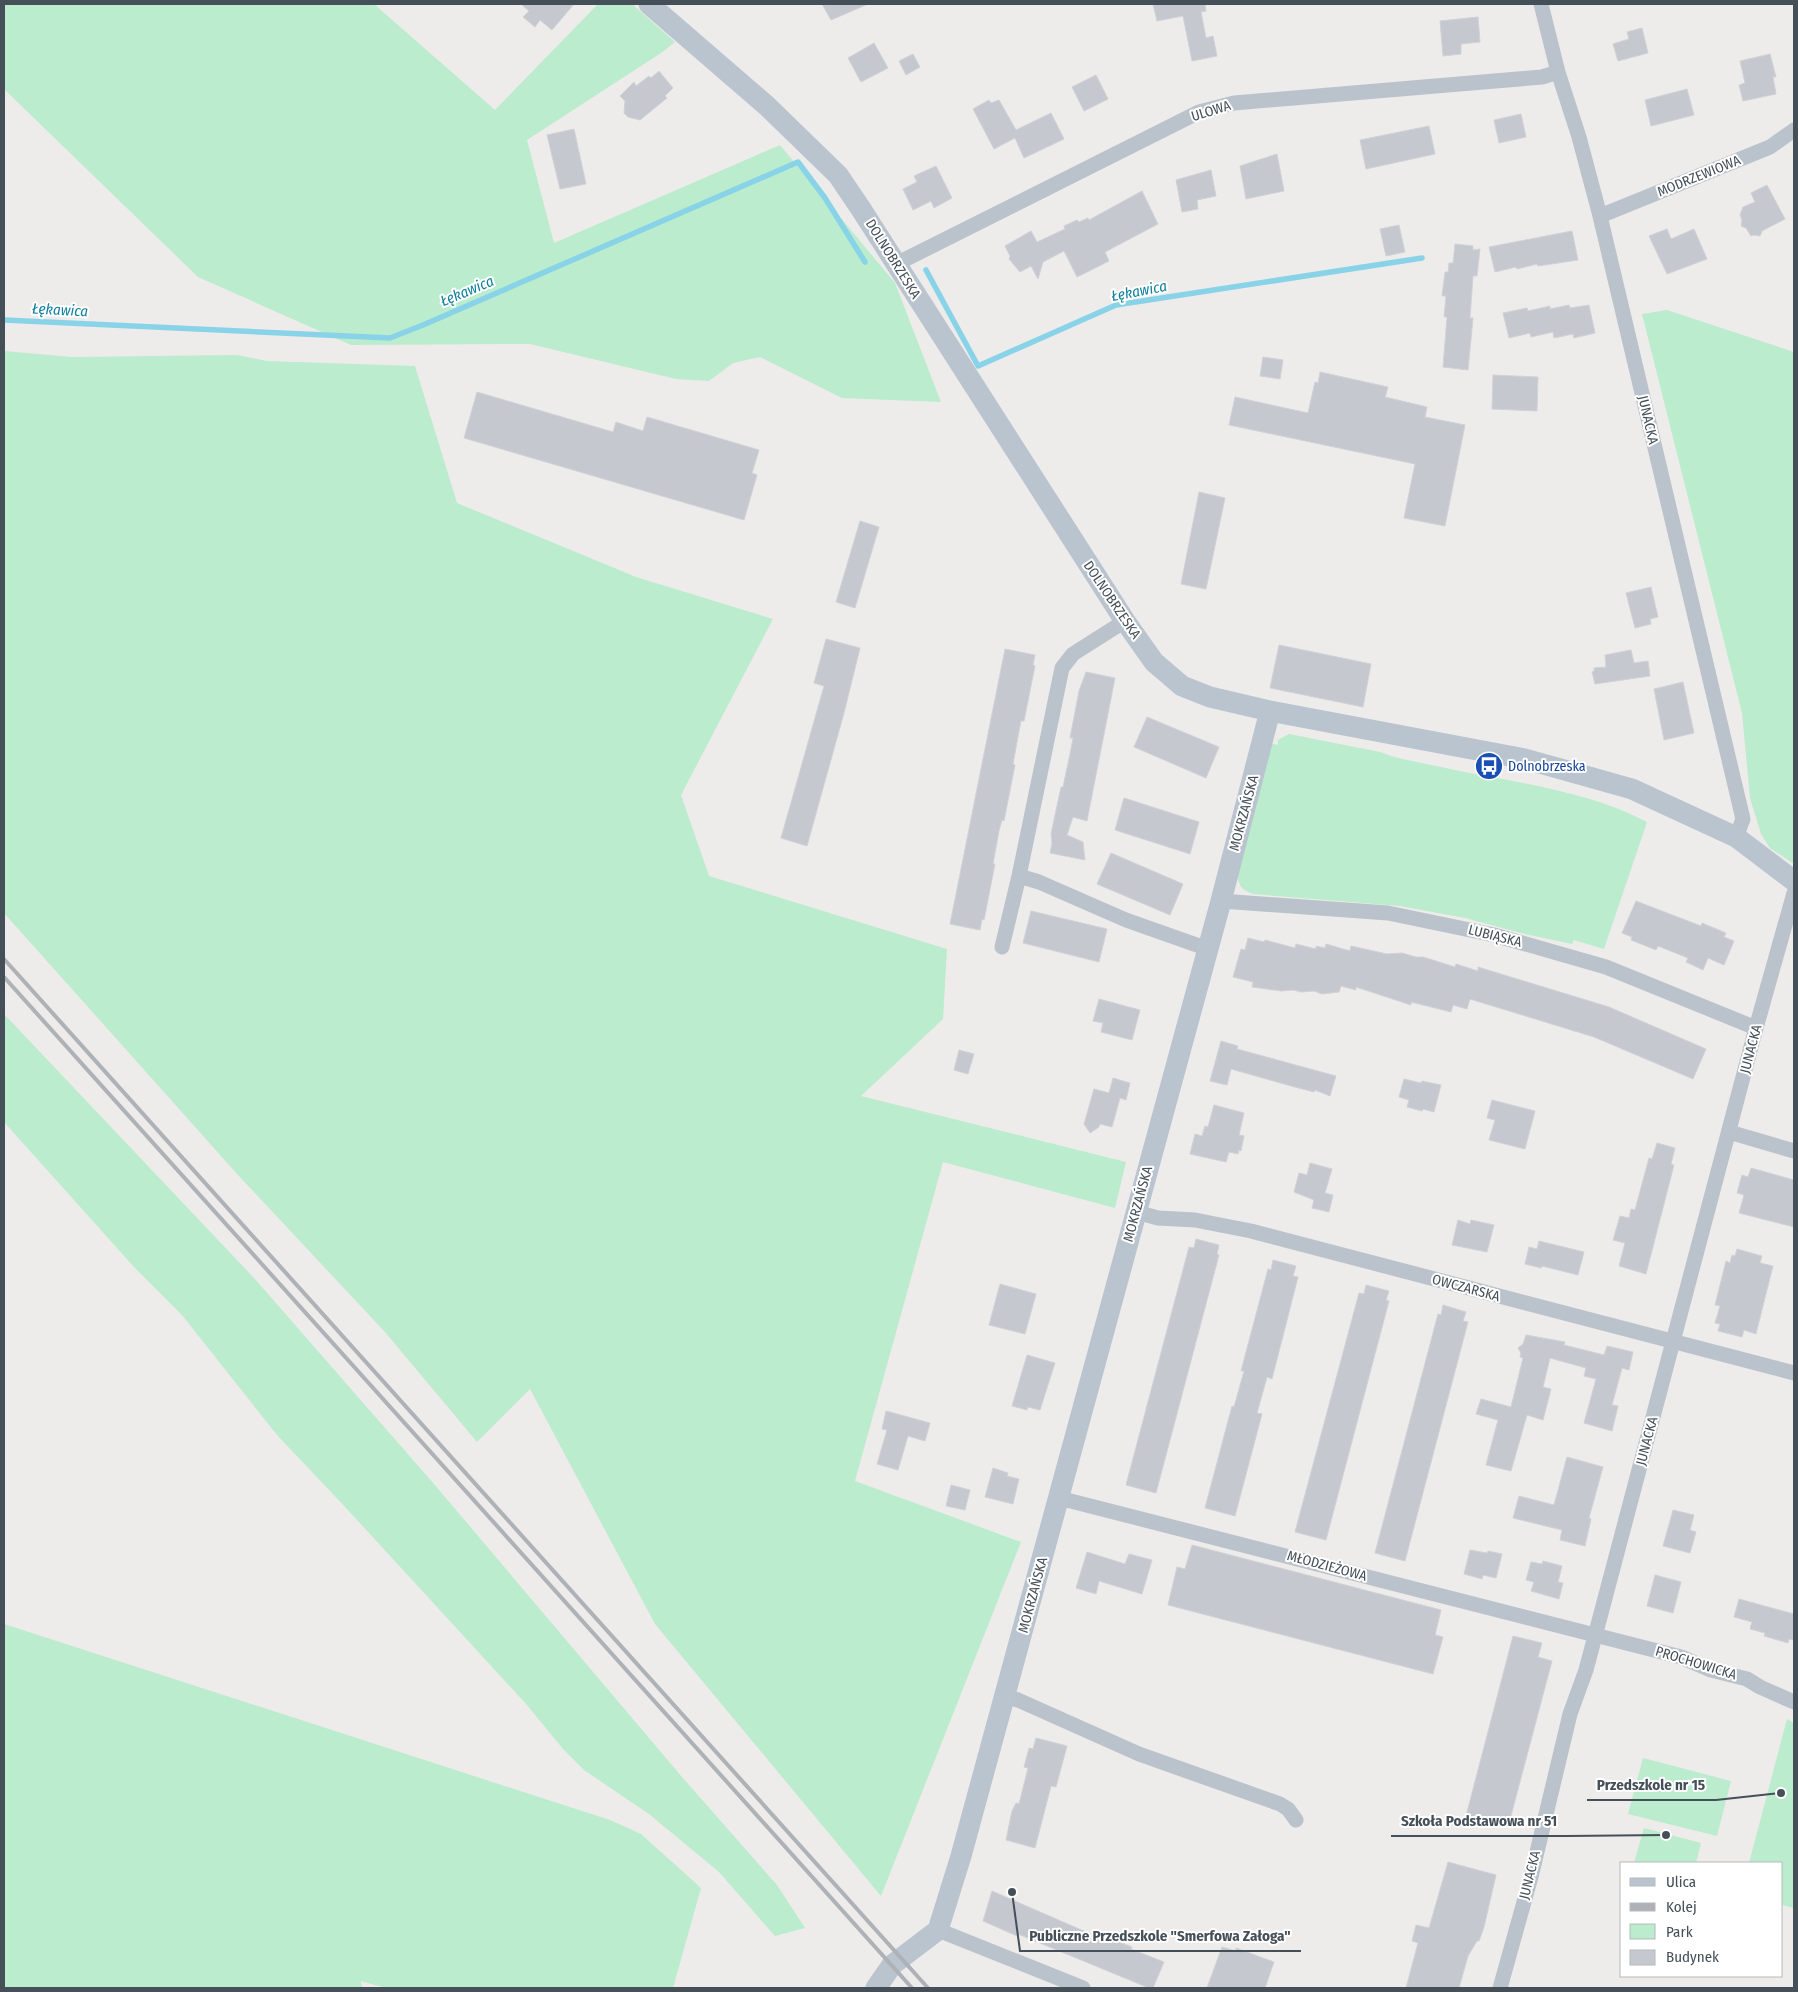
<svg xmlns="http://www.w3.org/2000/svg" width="1798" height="1992" viewBox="0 0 1798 1992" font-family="'Fira Sans Condensed',sans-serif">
<rect width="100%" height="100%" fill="#eeebeb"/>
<path fill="#baeccd" d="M4,4h370l121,106 103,-106h34l43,38 -14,11 -134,87 27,103 226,-98 115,138 46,119 -99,-4 -82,-41 -27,6 -24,18 -33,-2 -146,-35 -179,1 -153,-68 -194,-188z
M1667,310l127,42v512l-24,-16 -9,-14 -11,-36 -8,-85 -100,-399z
M4,351l68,6 165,-2 30,6 148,5 42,137 179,74 137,42 -92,176 28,81 238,73 -4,70 -82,77 265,66 -11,46 -172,-46 -88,319 166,61 -140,354 -226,-272 -125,-235 -53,53 -92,-110 -147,-157 -234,-262z
M1289,734l91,18c18,7 37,10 56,14 67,15 150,23 211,56l-43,127 -30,-9 -2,4 -51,-11 -56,-15 -65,-12 -147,-12c-11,-4 -14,-8 -16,-19l32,-132 9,2v-5z
M4,1014l250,264 180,206 248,293 95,108 28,43 -30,8 -56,-64 -70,-58 -65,-44 -21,-21 -36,-44 -180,-196 -70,-74 -95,-120 -48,-48 -130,-145z
M4,1624l606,196 31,14 60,54 -28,100h-287l-25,-7 1,7h-358z
M1787,1719l7,4v185l-12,-3v-42h-33z
M1643,1758l88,23 -14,55 -89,-22z
M1644,1828l57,15 -5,20h-62z"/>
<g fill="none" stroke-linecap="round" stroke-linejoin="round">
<path stroke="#88d3e7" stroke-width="5.5" d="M926,270l52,96 138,-61 306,-47
M4,320l386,18 33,-13 375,-163 27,36 40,64"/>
</g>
<path fill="#c5c8ce" stroke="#cfd2d7" d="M521,4h53l-22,26 -12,-10 -5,7 -12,-10 6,-6z
M822,4h46l-37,16z
M1153,4h52l1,7 -5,1 5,26 7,-2 4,20 -25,5 -9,-45 -26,5z
M1478,17l2,25 -19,2v10l-18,2 -3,-35z
M1642,28l6,25 -30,8 -5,-17 16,-5 -2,-7z
M874,43l14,25 -27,14 -13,-24z
M913,54l7,13 -14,8 -7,-14z
M1770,54l6,23h-3l3,17 -33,7 -4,-16 6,-2 -5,-22z
M659,71l14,17 -8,8 2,2 -27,22 -12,-3 -4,-4 1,-12 -5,-5 14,-14 2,4 13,-10 2,2z
M1096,75l12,24 -24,12 -12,-24z
M1687,89l7,26 -43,11 -6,-26z
M989,100l2,3 8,-3 17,30 35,-17 13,26 -40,19 -9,-20 -21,11 -21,-40z
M1521,114l5,23 -27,6 -5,-23z
M1429,126l6,28 -69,15 -6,-29z
M574,129l12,55 -26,5 -13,-54z
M1277,154l7,37 -38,8 -6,-33z
M936,166l16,32 -18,10 -3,-7 -18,9 -10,-21 14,-7 -3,-6z
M1211,170l5,26 -19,4 1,9 -16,3 -6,-32z
M1767,185l18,34 -23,12 -2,5 -6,-1 -3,1 -5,-8 -5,-2 1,-6 -2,-5 3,-8 12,-5 -4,-9z
M1142,191l16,33 -53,28 4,9 -32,16 -13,-26 -21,11 -5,17 -7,-13 -11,6 -11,-13 1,-3 -5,-10 26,-15 6,11 28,-13 -1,-3 13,-6 2,2 9,-4 1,2z
M1399,225l6,27 -19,4 -6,-27z
M1667,229l4,10 23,-10 13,30 -40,15 -18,-38z
M1572,231l6,29 -40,6 -1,-2 -20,5 -1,-2 -21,5 -6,-25z
M1455,244l18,2v4l7,-1 -3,27h-4l-3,42h3l-5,52 -25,-3 4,-50h-3l2,-21h-4l3,-24h3l1,-9h4z
M1569,305l1,3 19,-3 6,28 -21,5 -1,-4 -19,4 -1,-6 -22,5 -1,-4 -21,5 -6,-25 24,-5 1,3 22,-5v3z
M1263,357l20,3 -3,19 -20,-3z
M1320,372l68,15 -3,10 42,10 -2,10 40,8 -20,101 -41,-8 11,-54 -186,-39 6,-28 73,16 7,-31 3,1z
M1493,375l45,2 -1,34 -45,-2z
M477,392l136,40 3,-10 27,9 4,-14 112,33 -7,23 5,2 -13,45 -280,-82z
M1199,492l26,6 -19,91 -25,-5z
M860,521l19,6 -24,81 -19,-6z
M1651,587l7,30 -8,2 1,5 -16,4 -9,-35z
M826,639l34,9 -16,65 -37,133 -26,-8 43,-152 -10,-3z
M1279,645l92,19 -8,43 -93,-19z
M1005,649l30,6 -2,10 2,1 -11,55h-3l-2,10 -6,33 2,1 -11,56 -2,-1 -3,11 -6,33h2l-11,56 -2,-1 -2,11 -30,-6z
M1631,650l3,13 14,-2 2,15 -55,8 -3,-12 2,-1v-3l12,-1 -1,-12z
M1086,672l29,6 -28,143 -14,-4 -6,18 16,7 2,18 -35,-7 2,-10 -1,-9 10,-47h2l8,-38 2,-11h-3l9,-47z
M1683,682l11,51 -30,7 -10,-51z
M1147,717l72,30 -13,31 -72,-31z
M1124,798l75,24 -9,32 -75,-24z
M1111,853l72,31 -13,31 -73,-31z
M1636,901l65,25 1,-3 24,10 -2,4 10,4 -10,24 -16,-7 -5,12 -17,-8 2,-4 -30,-12 -2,4 -25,-10 1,-3 -10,-4z
M1031,911l76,18 -8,33 -76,-19z
M1248,938l16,4 1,-2 30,8 1,-4 20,5v-3l9,2 1,-4 24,7 1,-5 36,8 15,-1 14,4h7l32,10 1,-3 22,7v-4l131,40 97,42 -13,30 -99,-42 -124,-38 -3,10 -14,-4 -2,7 -40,-10v3l-55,-18v3l-15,-4 -2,6 -17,2 -8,-3 -13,1 -8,-2 -12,1 -29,-4 1,-5 -20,-5 8,-28 4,1z
M1099,999l41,11 -8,30 -31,-8 2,-9 -10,-2z
M1221,1041l17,5 -1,3 99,27 -6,20 -15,-6 -1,2 -23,-6 -60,-17 -4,16 -17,-4z
M959,1050l15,4 -6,20 -14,-4z
M1113,1078l17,5 -4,17 -6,-2 -8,29 -12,-3 -1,3 -9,6 -6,-9 10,-35 15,4z
M1404,1079l17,4 1,-2 19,4 -7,27 -11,-3 -1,2 -15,-4 2,-7 -10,-3z
M1492,1100l43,11 -10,38 -36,-9 6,-20 -8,-2z
M1214,1105l30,8 -5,22 5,1 -3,15 -2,-1 -1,4 -9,-2 -3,10 -36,-8 5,-20 7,2 3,-10 3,1z
M1657,1143l18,5 -4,16 3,1 -28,109 -27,-8 6,-23 -12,-3 7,-24 9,2 2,-9 4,1 14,-52 3,1z
M1310,1163l22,6 -7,24 8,2 -4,17 -17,-4 2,-8 -20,-8 5,-19 8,2z
M1751,1168l43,12v47l-55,-14 5,-18 -7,-2 5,-18 6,2z
M1458,1220l12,4 1,-4 23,5 -7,27 -35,-7z
M1196,1239l23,6 -2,9 2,1 -63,238 -30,-8 63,-238 5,1z
M1539,1241l45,11 -6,23 -36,-9 -1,2 -16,-4 4,-17 8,2z
M1737,1249l25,7 -2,7 13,3 -17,68 -12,-4 -2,7 -24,-6 2,-7 -5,-1 5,-17 -5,-1 11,-44 4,2 2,-8 3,1z
M1273,1260l23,6 -3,10 5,1 -26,102 -5,-2 -10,36 5,1 -27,102 -30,-8 27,-102 2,1 10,-36h-3l27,-102 3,1z
M1000,1284l36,10 -11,40 -36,-9z
M1366,1285l23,6 -3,9 3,1 -63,239 -31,-8 64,-239 5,1z
M1443,1305l23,7 -3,9 5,1 -63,239 -30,-8 63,-239 3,1z
M1526,1335l39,7 -1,3 40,10 3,-9 26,6 -4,18 -7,-2 -10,37 6,1 -6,25 -28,-8 12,-44 -12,-3 2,-8 -36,-10 -7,29 8,2 -8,31 -16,-5 -16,56 -25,-6 12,-45 -22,-6 5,-15 30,8 12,-49 -3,-1 1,-4 -3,-5 5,-4z
M1027,1355l28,8 -15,47 -12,-3 -1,3 -15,-4z
M886,1411l44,12 -5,18 -17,-5 -10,34 -21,-6 10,-34 -5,-1z
M1567,1457l36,10 -14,51 2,1 -6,27 -25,-6 2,-10 -49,-12 6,-22 35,9z
M993,1468l15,5 -1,3 12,3 -6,25 -28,-7z
M951,1485l19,5 -5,20 -19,-4z
M1673,1510l21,5 -4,15 6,2 -6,21 -27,-7z
M1192,1545l249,65 -6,25 8,2 -10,37 -265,-69 9,-38 8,2z
M1470,1550l17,3 1,-2 14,3 -6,24 -13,-3 -1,4 -18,-5z
M1087,1552l38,12 4,-10 23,6 -10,34 -43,-13 -3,13 -20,-6z
M1543,1561l19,5 -4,16 5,1 -4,16 -28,-8 3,-9 -8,-2 5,-18 11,2z
M1655,1575l26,7 -8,31 -26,-7z
M1739,1599l55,15v26l-5,-1 -1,4 -24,-7 1,-3 -15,-4 2,-7 -18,-5z
M1513,1636l29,7 -4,14 14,4 -44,166 -42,-11z
M1036,1738l31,8 -11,41 -5,-1 -16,62 -29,-8 6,-29 4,-8 3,1 9,-36 -4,-1 5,-19 4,1z
M1448,1862l48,13 -12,52 -5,14h-2l-9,15 -9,32h-53l12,-45 -6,-2 4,-16 13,3z
M992,1891l101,44 1,-3 38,15 -1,2 33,13 -11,26h-4l-131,-54 -1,2 -34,-15z
M1222,1947l14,4v-3l38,14 -9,26h-58z"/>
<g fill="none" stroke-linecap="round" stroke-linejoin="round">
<path stroke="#bac3cb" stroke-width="15" d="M1541,4l17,68 21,65 21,79 143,603 -7,18
M1600,216l170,-69 24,-17
M896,264l303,-152 35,-9 308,-26 16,-5
M1019,876l20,6 87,38 82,29
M1221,901l167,12 106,22 112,32 150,61
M1002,947l17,-71 43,-208 11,-14 52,-33
M1729,1132l65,19
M1136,1212l22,6 37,2 56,11 543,142
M1059,1498l622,159 30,13 36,9 13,8 34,15
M1005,1696l13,4 121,54 141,50 8,5 8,11
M938,1930l145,58
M1500,1988l31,-111 39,-163 16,-44 170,-642 38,-135"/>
<path stroke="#b9c4cf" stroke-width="21" d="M649,4l118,102 71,69 23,34 264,412 29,41 28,24 28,11 60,14 255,48 107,30 104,48 58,44
M876,1988l16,-23 46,-35 23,-74 260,-955 49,-190"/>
<path stroke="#aeb1b6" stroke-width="4" d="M4,959l924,1029
M4,977l908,1011"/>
</g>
<defs>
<symbol id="bus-disc" viewBox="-11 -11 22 22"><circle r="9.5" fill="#1a4fb4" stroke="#fff"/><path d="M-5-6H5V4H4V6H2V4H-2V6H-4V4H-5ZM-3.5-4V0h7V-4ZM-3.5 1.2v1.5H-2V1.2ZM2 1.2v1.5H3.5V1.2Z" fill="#fff"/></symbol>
</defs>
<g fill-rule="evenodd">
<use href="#bus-disc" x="1473" y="750" width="32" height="32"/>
</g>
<g text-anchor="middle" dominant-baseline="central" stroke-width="4" stroke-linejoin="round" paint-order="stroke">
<g font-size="14" fill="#454f58" stroke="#fff">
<text transform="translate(1211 111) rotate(-17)">ULOWA</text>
<text transform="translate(1699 176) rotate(-22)">MODRZEWIOWA</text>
<text transform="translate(893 259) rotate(58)">DOLNOBRZESKA</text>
<text transform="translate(1648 420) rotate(77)">JUNACKA</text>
<text transform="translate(1112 600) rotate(56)">DOLNOBRZESKA</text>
<text transform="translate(1244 813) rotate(-75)">MOKRZAŃSKA</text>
<text transform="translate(1495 936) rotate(14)">LUBIĄSKA</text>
<text transform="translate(1751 1049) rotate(-75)">JUNACKA</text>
<text transform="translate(1138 1204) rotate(-75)">MOKRZAŃSKA</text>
<text transform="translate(1466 1288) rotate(15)">OWCZARSKA</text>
<text transform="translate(1647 1441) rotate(-75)">JUNACKA</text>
<text transform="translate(1327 1566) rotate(15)">MŁODZIEŻOWA</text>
<text transform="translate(1033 1595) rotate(-75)">MOKRZAŃSKA</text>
<text transform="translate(1696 1663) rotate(17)">PROCHOWICKA</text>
<text transform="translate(1530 1875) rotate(-76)">JUNACKA</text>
</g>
<g font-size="14" fill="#164399" stroke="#fff" text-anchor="start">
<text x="1508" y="766">Dolnobrzeska</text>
</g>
<g font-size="15" font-style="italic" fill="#11809e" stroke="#fff">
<text transform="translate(467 291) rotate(-23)">Łękawica</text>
<text transform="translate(1139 291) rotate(-11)">Łękawica</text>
<text transform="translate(60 310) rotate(3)">Łękawica</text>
</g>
</g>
<path fill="none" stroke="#454f58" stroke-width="2" d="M1781 1793L1716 1800H1587M1666 1835L1567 1836H1391M1012 1892L1020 1951H1301"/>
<g fill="#454f58" stroke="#fff" stroke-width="2">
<circle cx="1781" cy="1793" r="5"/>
<circle cx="1666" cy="1835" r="5"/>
<circle cx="1012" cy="1892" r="5"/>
</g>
<g font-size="15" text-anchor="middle" font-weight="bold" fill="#454f58" stroke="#fff" stroke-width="4" stroke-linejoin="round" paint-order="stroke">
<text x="1651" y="1790">Przedszkole nr 15</text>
<text x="1479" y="1826">Szkoła Podstawowa nr 51</text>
<text x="1160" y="1941">Publiczne Przedszkole "Smerfowa Załoga"</text>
</g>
<rect width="1798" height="1992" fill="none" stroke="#454f58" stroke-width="10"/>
<rect x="1620" y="1862" width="162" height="115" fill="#ffffff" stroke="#b5b9bc"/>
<rect x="1630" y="1878" width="25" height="8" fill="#b9c4cf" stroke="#b5b9bc"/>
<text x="1666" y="1887" font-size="15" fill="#454f58">Ulica</text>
<rect x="1630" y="1903" width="25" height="8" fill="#aeb1b6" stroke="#b5b9bc"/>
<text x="1666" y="1912" font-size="15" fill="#454f58">Kolej</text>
<rect x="1630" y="1924" width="25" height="15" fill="#baeccd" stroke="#b5b9bc"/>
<text x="1666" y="1937" font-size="15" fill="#454f58">Park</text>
<rect x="1630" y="1950" width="25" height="15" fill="#c5c8ce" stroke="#b5b9bc"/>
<text x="1666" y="1962" font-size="15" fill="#454f58">Budynek</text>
</svg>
